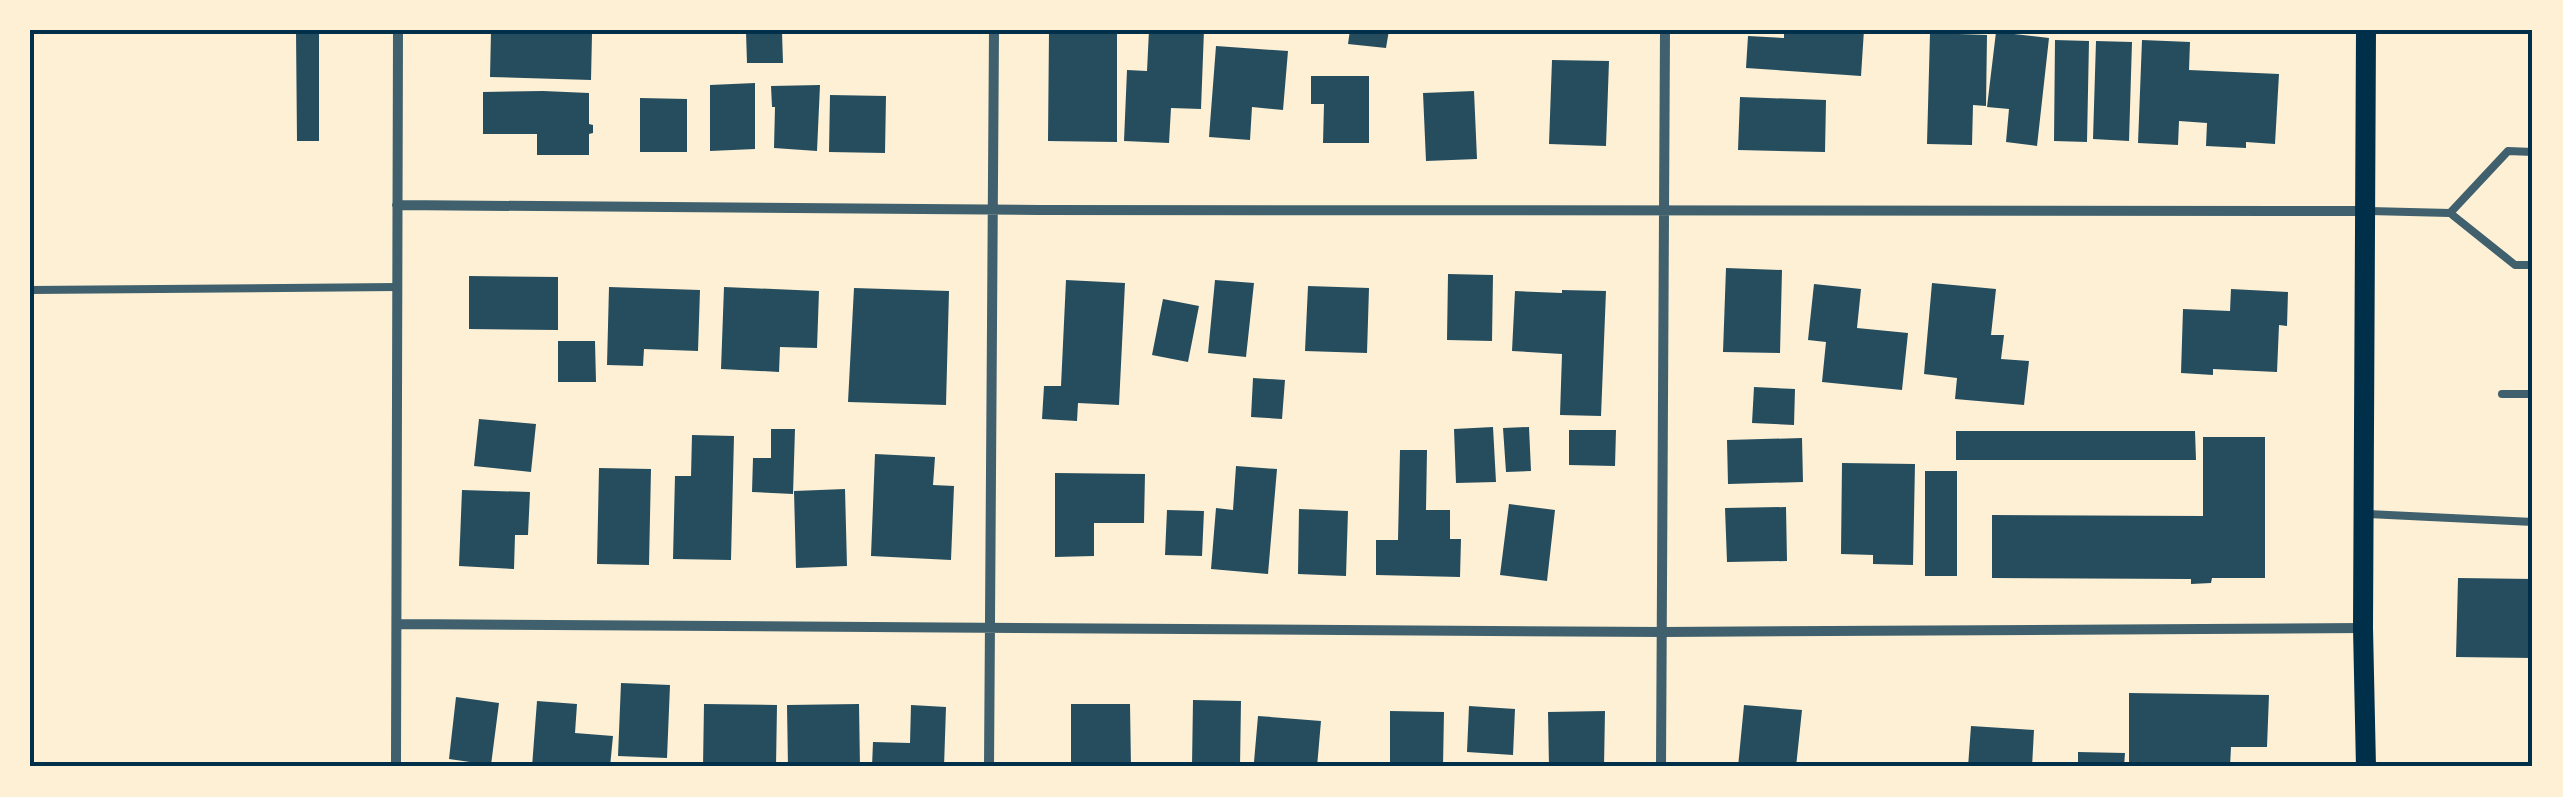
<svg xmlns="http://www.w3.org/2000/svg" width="2563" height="797" viewBox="0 0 2563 797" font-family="'PT Sans Narrow',sans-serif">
<rect width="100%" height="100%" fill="#fdf0d5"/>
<path fill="#264d5e" d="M296,30h23v111h-22z
M1049,30h68v112l-69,-1z
M1149,30h55l-3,79 -30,-1 -2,35 -45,-2 3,-71 20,1z
M1350,30h39l-3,18 -38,-4z
M1784,30h80l-3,46 -115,-8 2,-32 36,2z
M491,32l101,2 -1,46 -101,-3z
M746,32h36l1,31h-36z
M1996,32l53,6 -12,108 -31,-4 3,-33 -22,-2z
M1930,33l57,2 -1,71 -13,-1 -1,40 -45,-1z
M2055,40l34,1 -2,101 -33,-1z
M2142,40l48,2 -1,28 90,4 -4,70 -29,-2v6l-40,-2 1,-23 -28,-2 -1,24 -40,-2z
M2096,41l36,1 -3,99 -36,-2z
M1216,46l72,5 -5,59 -31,-3 -2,33 -41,-3z
M1552,60l57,1 -3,85 -57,-2z
M1311,76h58v67h-46l1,-39h-13z
M755,83v66l-45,2v-66z
M820,85l-3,66 -43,-3 1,-41h-3l-1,-21z
M543,91l46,2v31l4,1v8l-4,1v21h-52v-21h-54v-42z
M1474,91l3,68 -51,2 -3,-68z
M830,95l56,1 -1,57 -56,-1z
M1740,97l86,3 -1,52 -87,-2z
M640,98l47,1v53h-47z
M1726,268l56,2 -2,83 -57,-1z
M1448,274l45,1 -1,66 -45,-1z
M469,276l89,1v53l-89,-1z
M1066,280l59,3 -6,122 -41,-2 -1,18 -35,-2 2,-33h17z
M1215,280l39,3 -8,74 -38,-4z
M1932,283l64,6 -5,46h13l-3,24 28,2 -5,44 -69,-6 2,-21 -33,-4z
M1814,284l47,5 -4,39 51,5 -6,57 -80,-8 4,-40 -18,-2z
M1308,286l61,2 -2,65 -62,-2z
M609,287l91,3 -2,61 -54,-2 -1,17 -36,-1z
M724,287l95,4 -2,57 -37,-1 -1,25 -58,-3z
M854,288l95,3 -3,114 -98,-3z
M2231,289l57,3 -1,34 -8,-1 -2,47 -64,-3v6l-32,-2 2,-64 47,2z
M1562,290l44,1 -5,125 -41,-1 2,-61 -50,-3 3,-60 47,2z
M1163,299l36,7 -11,56 -36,-7z
M558,341h37l1,41h-38z
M1253,378l32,2 -3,39 -31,-2z
M1754,387l41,2 -1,36 -42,-2z
M479,419l57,5 -5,48 -57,-6z
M1493,427l3,55 -40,1 -2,-54z
M1529,427l2,44 -25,1 -3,-44z
M771,429h24l-2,65 -41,-2 1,-34h18z
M1569,430h47l-1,36 -46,-1z
M1956,431h239l1,29h-240z
M692,435l42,1 -3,124 -58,-1 2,-83h16z
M2203,437h62v141h-53l-1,5 -20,1v-5l-199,-1v-63l211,1z
M1802,438l1,44 -75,2 -1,-44z
M1400,450h27l-1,60h24v29h11l-1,38 -84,-2v-35h22z
M875,454l60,3 -2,28 21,1 -3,74 -80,-4z
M1842,463l73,1 -2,101 -40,-1v-9l-32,-1z
M1236,466l41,3 -9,105 -57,-5 5,-61 17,2z
M599,468l52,1 -2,96 -52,-1z
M1925,471h32v105h-32z
M1055,473l90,1 -1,49h-50v33l-39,1z
M845,489l2,77 -51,2 -2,-77z
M462,490l68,2 -2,43h-13l-1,34 -55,-3z
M1509,504l46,6 -8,71 -47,-6z
M1786,507l1,54 -60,1 -2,-54z
M1299,509l49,2 -2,65 -48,-2z
M1167,510l37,1 -2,45 -37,-1z
M2458,578l75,1v79l-77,-1z
M621,683l49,2 -3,73 -49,-2z
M2129,693l140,2 -2,52h-36l-1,20h-101z
M456,697l43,6 -8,62 -42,-6z
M1193,700l48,1 -1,66h-48z
M537,701l40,3 -2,29 38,3 -3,31h-78z
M704,704l73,1 -1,62h-73z
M859,704l1,63h-72l-1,-62z
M1071,704h59l1,63h-60z
M911,705l35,2 -2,60h-72l1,-25 37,1z
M1744,705l58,5 -6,57h-58z
M1469,706l46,3 -2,46 -46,-3z
M1390,711l54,1 -1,55 -53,-1z
M1605,711l-1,56h-55l-1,-55z
M1258,716l63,5 -4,46h-44v-3l-19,-2z
M1971,726l63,4 -2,37h-64z
M2078,752l47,1 -1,14h-46z"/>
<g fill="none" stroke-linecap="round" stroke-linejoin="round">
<path stroke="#3f606c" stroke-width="8" d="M2369,211l81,2 65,52h18
M2450,213l58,-62 25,1
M30,290l367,-3
M2502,394h31
M2368,514l165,8"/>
<path stroke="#3f606c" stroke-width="10" d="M397,205l643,5 1324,1
M397,624l1265,8 701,-4
M396,767l2,-737
M989,767l5,-737
M1661,767l4,-737"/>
<path stroke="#003049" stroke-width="20" d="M2366,30l-3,598 3,139"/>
</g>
<rect width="2563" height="797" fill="none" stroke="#fdf0d5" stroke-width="65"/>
<rect x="32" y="32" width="2498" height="732" fill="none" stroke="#003049" stroke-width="4"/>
</svg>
